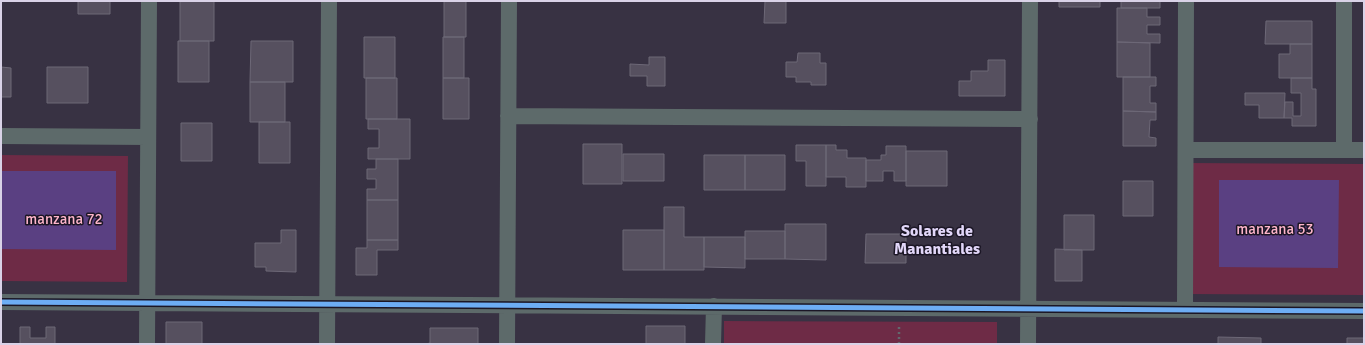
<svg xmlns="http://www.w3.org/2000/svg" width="1365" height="345" viewBox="0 0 1365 345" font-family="Signika,sans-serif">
<rect width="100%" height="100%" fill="#383243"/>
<path fill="#6e2b46" d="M1,155l127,1 -1,126 -126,-1z
M1187,163l177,1v131l-178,-1z
M724,321l273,1v22h-273z"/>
<path fill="#5a4082" d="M1,171h115v79l-115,-1z
M1219,180h120l-1,88 -119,-1z"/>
<path fill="#56505f" stroke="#6d6877" d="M78,1h32v13h-32z
M180,1h34v40h-34z
M444,1h22v36h-22z
M765,1h21v22h-22z
M1059,1h41v6h-41z
M1121,1h39v7h-39z
M1117,8h30v9h13v8h-13v9h13v9l-43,-1z
M1266,21h46v23h-47z
M364,37h31v41h-31z
M443,37h21v41h-21z
M178,41h31v41h-31z
M251,41h42v41h-43z
M1117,42l33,1v34h-33z
M1290,44h22v34h-33v-24h11z
M798,53h22v10h6v22h-15v-3h-15v-5h-10v-15h11z
M649,57h16v29h-18v-10h-17v-12l19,1z
M988,60h17v36h-46v-15h12v-10h17z
M1,67l10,1v29h-10z
M47,67h41v36h-41z
M1123,77h33v9h-6v17h6v9l-33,-1z
M366,78h31v41h-31z
M443,78h26v41h-26z
M1291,78h21v11h4v37h-24v-8h-8l1,-16h8v14h8v-23h-10z
M250,82h35v40h-35z
M1245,93h40l-1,25h-25v-13h-14z
M1123,111l33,1v8h-6l-1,17 7,1v8h-33z
M368,119h42v40h-42v-11h11v-19h-11z
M259,122h31v41h-31z
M181,123h31v38h-31z
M583,144h39v40h-39z
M796,145h30v41h-20v-25h-10z
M826,145h10v5h11v8h19v29h-20v-10h-20z
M886,146h20v35h-12v-10h-11v10h-17v-21h15v-5h5z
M906,151h41v35h-41z
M623,154h41v27h-41z
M704,155h41v35h-41z
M745,155h40v35h-40z
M376,159h22v41h-31v-11h9v-10h-9v-10h9z
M1123,181h30v35h-30z
M367,200h31v40h-31z
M664,207h20v30h20v33h-40z
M1064,215h30v35h-30z
M785,224h41v36l-41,-1z
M281,230h15v42l-30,-1v-4h-11v-24h26z
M623,230h41v40h-41z
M745,231h40v28h-40z
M866,234h40v29h-41z
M704,237h41v31l-41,-1z
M367,240h31v10h-21v25h-21v-27h11z
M1055,249l27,1v31h-27z
M166,322h36v22h-36z
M646,326h39v18h-39z
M20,327h10v11h16v-11h9v17h-35z
M430,328h48v16h-52l4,-1z
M1218,337l43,1v6h-43z
M1347,338h17v6h-17z"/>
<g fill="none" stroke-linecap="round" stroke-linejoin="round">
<path stroke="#62686e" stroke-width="2.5" stroke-dasharray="2 3" stroke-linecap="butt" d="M899,344v-18"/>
<path stroke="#5d6a6a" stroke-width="16" d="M508,116l522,3
M1,136l147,1
M1186,150h178
M1344,150v-149
M1,302l1363,9
M1185,309l1,-308
M147,344l2,-343
M327,344l2,-343
M507,344l2,-343
M713,344l1,-38
M1028,344l2,-343"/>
<defs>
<path id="cycleway" d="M1,302l1363,9"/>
</defs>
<use href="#cycleway" stroke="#1b1625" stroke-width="8"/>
<use href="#cycleway" stroke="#6dadf4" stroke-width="5"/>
</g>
<g text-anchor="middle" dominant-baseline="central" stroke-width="3" stroke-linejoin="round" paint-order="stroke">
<g font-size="15" fill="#fdb5ca" stroke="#1b1625">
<text x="64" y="219">manzana 72</text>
<text x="1275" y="229">manzana 53</text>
</g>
<g font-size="16" font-weight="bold" fill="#e2d7f9" stroke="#1b1625">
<text x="937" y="231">Solares de<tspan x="937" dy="18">Manantiales</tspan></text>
</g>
</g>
<rect width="1365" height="345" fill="none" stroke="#d9d2e7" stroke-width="4"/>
</svg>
